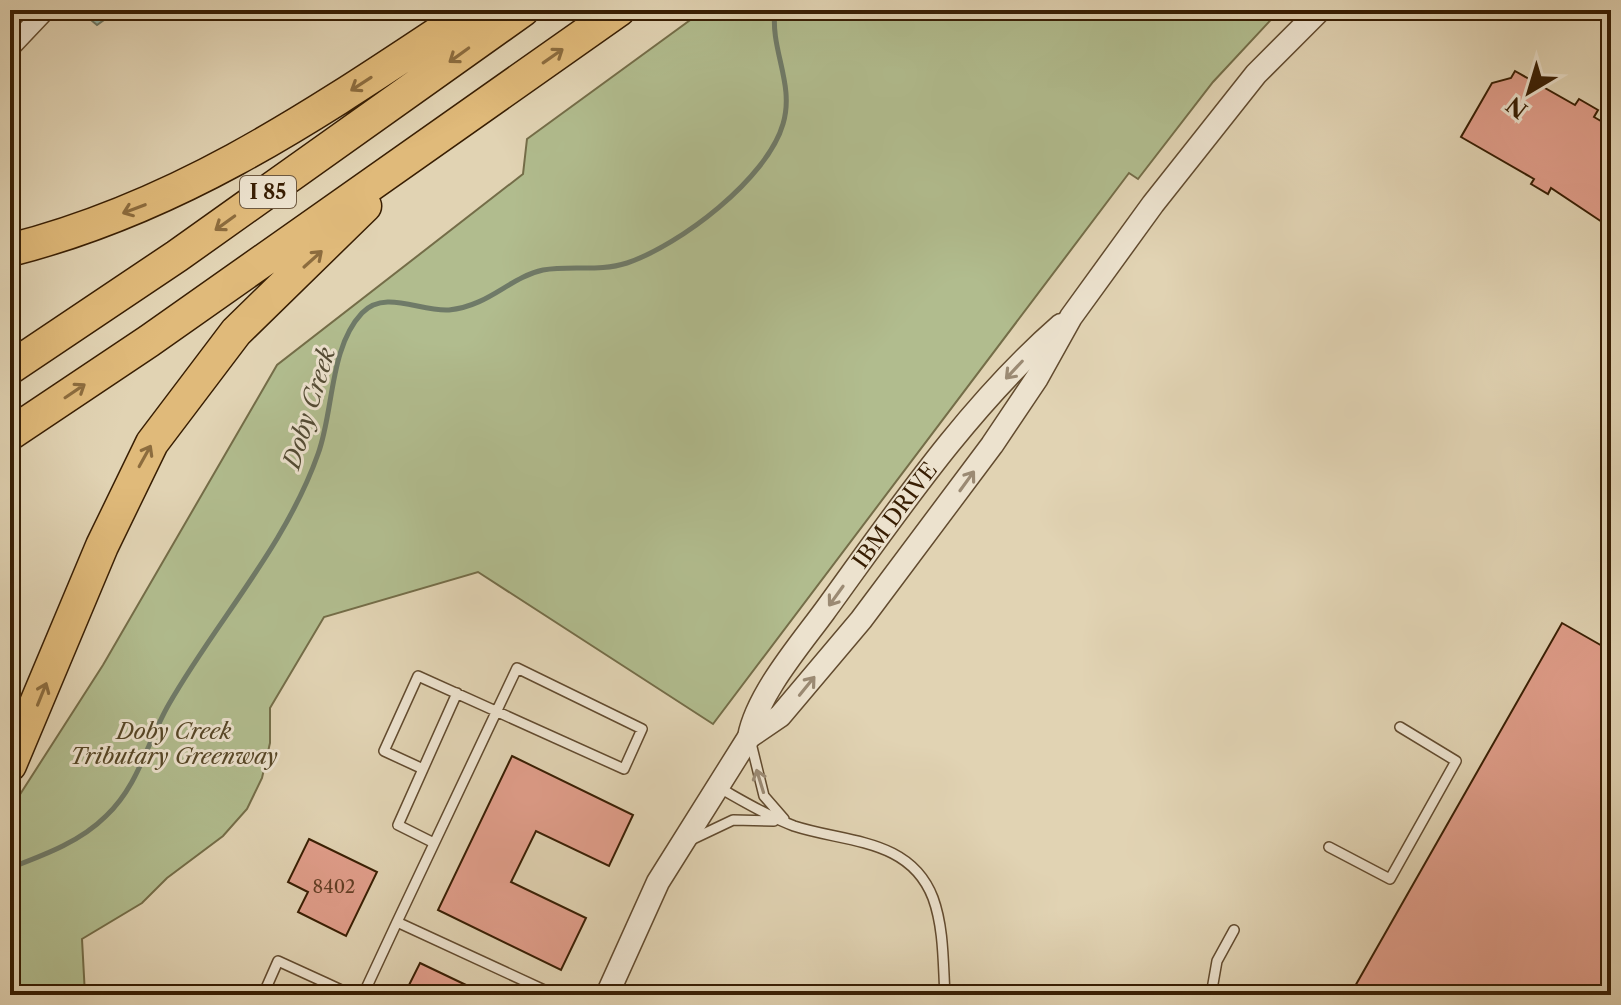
<svg xmlns="http://www.w3.org/2000/svg" width="1621" height="1005" viewBox="0 0 1621 1005" font-family="'Libre Caslon Text',serif">
<rect width="100%" height="100%" fill="#e1d3b3"/>
<filter id="stains"><feTurbulence type="fractalNoise" baseFrequency=".0025" numOctaves="4"/><feColorMatrix values="0 0 0 0 .2 0 0 0 0 .09 0 0 0 0 .02 0 0 0 .5 -.17"/></filter>
<radialGradient id="worn" r=".72"><stop offset=".6" stop-color="#630" stop-opacity="0"/><stop offset="1" stop-color="#630" stop-opacity=".3"/></radialGradient>
<path fill="#b1bc8e" stroke="#746d48" stroke-width="2" d="M704,10h576l-67,72 -75,97 -9,-6 -416,551 -235,-152 -154,45 -54,91v35l-8,35 -15,31 -24,27 -56,42 -25,25 -60,36 3,56h-75v-185l93,-145 174,-300 246,-191 4,-35z"/>
<path fill="#94b8ab" stroke="#6f7a68" stroke-width="2" d="M90,10h28l-21,15 -6,-5z"/>
<g fill="none" stroke-linecap="round" stroke-linejoin="round">
<path stroke="#6f7a68" stroke-width="5" d="M10,868c34,-13 70,-26 96,-52 33,-31 41,-74 63,-112 48,-84 116,-157 149,-250 16,-43 11,-106 44,-141 23,-24 58,-1 87,-3 40,-4 61,-33 94,-40 28,-5 56,2 84,-7 53,-18 140,-84 156,-139 12,-40 -13,-74 -8,-114"/>
</g>
<path fill="#e19e8b" stroke="#381e03" stroke-width="2" d="M1515,71l60,34 4,-6 19,11 -4,7 17,10v101l-60,-40 -3,6 -17,-10 3,-5 -73,-42 31,-54 19,-5z
M1562,623l49,28v344h-261z
M512,756l121,59 -24,51 -73,-35 -25,51 75,36 -25,52 -123,-60z
M309,839l68,33 -31,64 -48,-24 10,-20 -20,-10z
M420,963l67,32h-83z"/>
<g fill="none" stroke-linecap="round" stroke-linejoin="round">
<defs>
<path id="service" d="M751,743l13,53 20,23
M718,787c25,14 49,29 76,39 52,17 116,12 139,72 11,30 10,66 12,97
M693,839l40,-19 41,1
M434,843l-36,-18 59,-132
M1329,847l61,32 66,-118 -56,-34
M397,922l120,-254 125,61 -18,40c-69,-31 -137,-62 -206,-93l-34,75 39,18
M263,995l15,-34 46,21
M317,995l7,-13 28,13
M363,995l34,-73 158,73
M1211,995l6,-34 17,-31"/>
<path id="minor" d="M10,48l36,-38"/>
<g id="tertiary">
<path d="M749,737l31,-21 81,-96 131,-175 45,-67 34,-61 82,-113 103,-130 64,-64"/>
<path id="s1" d="M607,995l51,-113 91,-145c8,-42 50,-91 75,-125 72,-99 144,-206 237,-287"/>
</g>
<path id="motorway" d="M10,250c177,-45 313,-141 463,-240
M10,368l167,-112 346,-246
M10,434l139,-93 470,-331
M10,765l92,-219 50,-103 84,-111 129,-126"/>
</defs>
<use href="#service" stroke="#624b2f" stroke-width="12"/>
<use href="#minor" stroke="#624b2f" stroke-width="21"/>
<use href="#tertiary" stroke="#624b2f" stroke-width="25"/>
<use href="#motorway" stroke="#381e03" stroke-width="35"/>
<use href="#service" stroke="#ece2ce" stroke-width="9"/>
<use href="#minor" stroke="#ece2ce" stroke-width="18"/>
<use href="#tertiary" stroke="#ece2ce" stroke-width="22"/>
<use href="#motorway" stroke="#e0ba7a" stroke-width="32"/>
</g>
<defs><path id="oneway-shaft" d="M-6 0H5M1.5-3L5.5 0L1.5 3" fill="none" stroke-width="1.6" stroke-linecap="round" stroke-linejoin="round" transform="scale(2)"/></defs>
<g stroke="#8c6c3e">
<use href="#oneway-shaft" transform="translate(459 55) rotate(144)"/>
<use href="#oneway-shaft" transform="translate(553 56) rotate(-35)"/>
<use href="#oneway-shaft" transform="translate(361 84) rotate(147)"/>
<use href="#oneway-shaft" transform="translate(134 209) rotate(159)"/>
<use href="#oneway-shaft" transform="translate(225 223) rotate(144)"/>
<use href="#oneway-shaft" transform="translate(313 259) rotate(-42)"/>
<use href="#oneway-shaft" transform="translate(75 391) rotate(-34)"/>
<use href="#oneway-shaft" transform="translate(145 456) rotate(-61)"/>
<use href="#oneway-shaft" transform="translate(42 694) rotate(-68)"/>
</g>
<g stroke="#9b8a73">
<use href="#oneway-shaft" transform="translate(1014 370) rotate(133)"/>
<use href="#oneway-shaft" transform="translate(967 481) rotate(-54)"/>
<use href="#oneway-shaft" transform="translate(836 596) rotate(126)"/>
<use href="#oneway-shaft" transform="translate(807 686) rotate(-51)"/>
<use href="#oneway-shaft" transform="translate(760 781) rotate(-107)"/>
</g>
<g text-anchor="middle" dominant-baseline="central" stroke-width="6" stroke-linejoin="round" paint-order="stroke">
<g font-size="18" fill="#623e25">
<text x="334" y="887">8402</text>
</g>
<rect fill="#ece2ce" stroke="#6e5940" stroke-width="2" x="240" y="176" width="56" height="32" rx="6"/>
<g font-size="20" font-weight="bold" fill="#381e03">
<text x="268" y="192">I 85</text>
</g>
<g font-size="22" fill="#381e03" stroke="#ece2ce">
<text stroke="none"><textPath href="#s1" startOffset="562">IBM DRIVE</textPath></text>
</g>
<g font-size="22" font-style="italic" fill="#564626" stroke="#ece2ce">
<text x="174" y="731">Doby Creek<tspan x="174" dy="25">Tributary Greenway</tspan></text>
</g>
<g font-size="24" font-style="italic" fill="#544c35" stroke="#ece2ce">
<text transform="translate(309 408) rotate(-73)">Doby Creek</text>
</g>
</g>
<rect width="1621" height="1005" fill="none" stroke="#e1d3b3" stroke-width="40"/>
<rect x="12" y="12" width="1597" height="981" fill="none" stroke="#381e03" stroke-width="4"/>
<rect x="20" y="20" width="1581" height="965" fill="none" stroke="#381e03" stroke-width="2"/>
<g transform="translate(1529 92) rotate(218)" stroke="#ece2ce" stroke-width="6" paint-order="stroke">
<path d="M0-6L14 30L0 20L-14 30Z" fill="#381e03"/>
<text y="-12" font-size="22" font-weight="bold" text-anchor="middle" fill="#381e03">N</text>
</g>
<rect width="100%" height="100%" filter="url(#stains)"/>
<rect width="100%" height="100%" fill="url(#worn)"/>
</svg>
